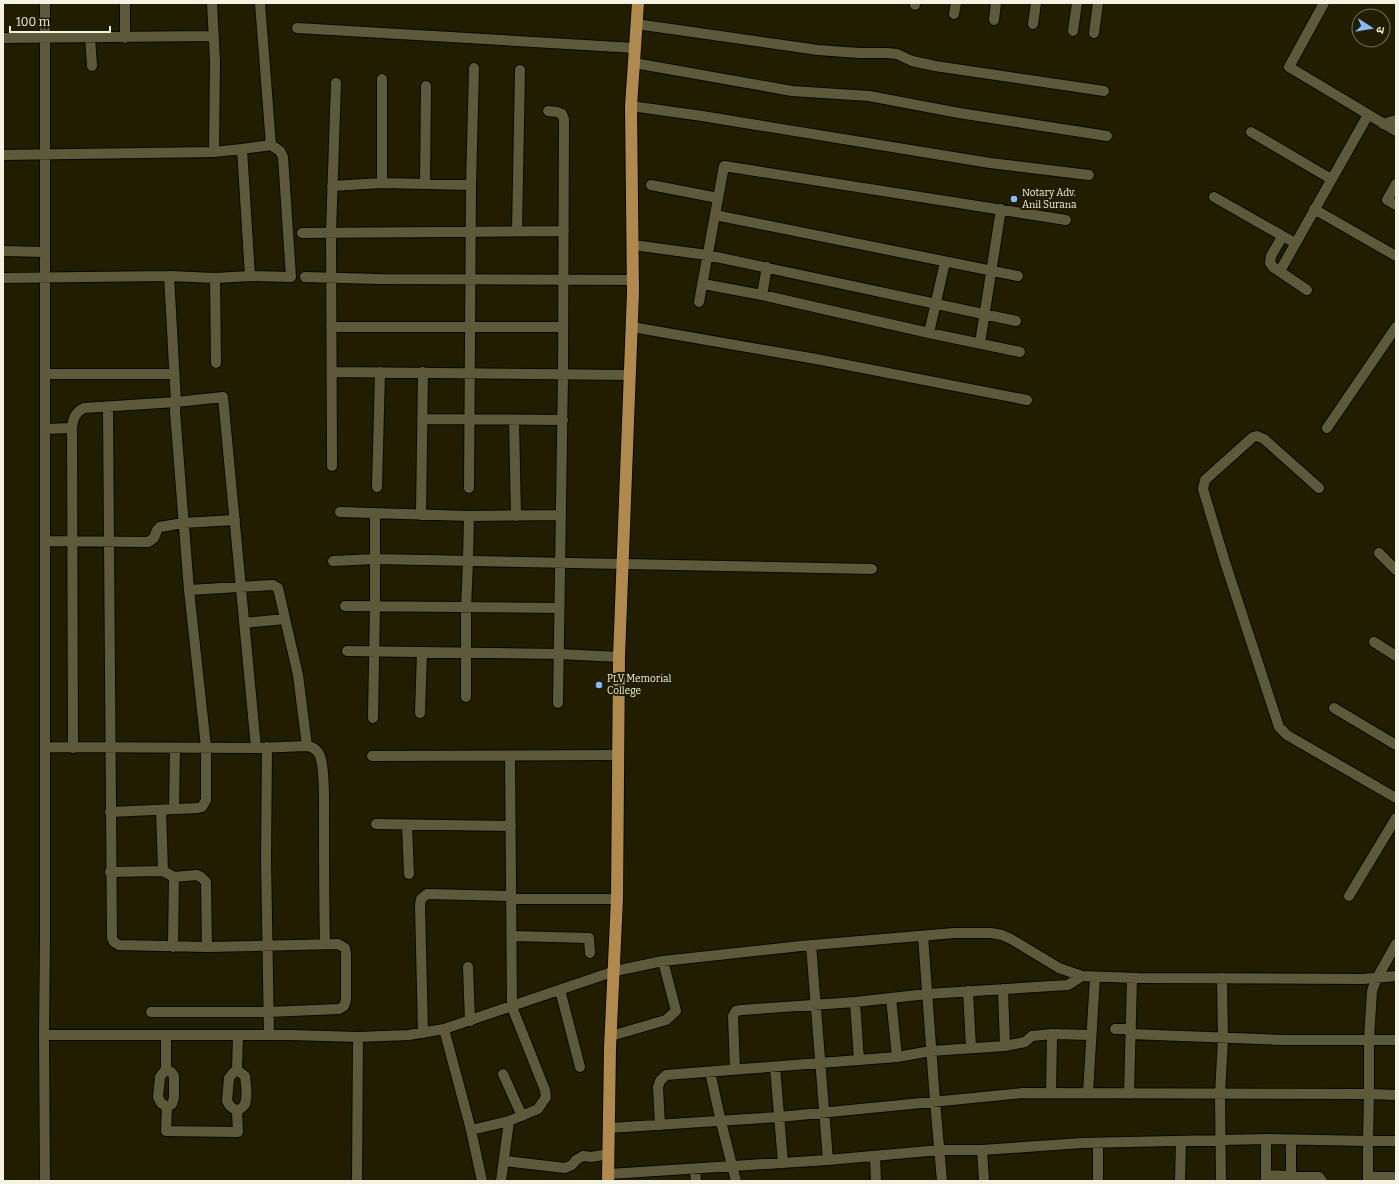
<svg xmlns="http://www.w3.org/2000/svg" width="1399" height="1184" viewBox="0 0 1399 1184" font-family="Bitter,'Noto Sans Devanagari',serif">
<rect width="100%" height="100%" fill="#211d01"/>
<g fill="none" stroke-linecap="round" stroke-linejoin="round">
<defs>
<path id="minor" d="M45,3v937l-1,95h247l67,2 51,-2 35,-6 171,-58 48,-10 138,-15 153,-13h37l11,2 9,4 48,29 23,8 55,2 226,1 33,-3
M212,3l3,58 -1,91
M260,3l11,142 -29,4 8,127 41,1 -8,-120 -3,-6 -9,-6
M1324,3l-35,64 107,64
M915,5v-2
M954,14l2,-11
M994,20l2,-17
M636,24l182,26 41,3h28l10,1 15,7 23,5 169,25
M1033,24l3,-21
M297,28l338,20
M1073,31l4,-28
M1094,33l4,-30
M90,37l2,29
M3,38l211,-2
M125,38v-35
M634,63l158,28 77,5 90,17 148,23
M631,106l71,10 288,47 99,12
M548,111l9,1 5,2 2,5 -1,254 -5,330
M1383,124l13,-4
M1251,132l80,47
M3,155l211,-3 28,-3
M382,183v-104
M425,184l1,-98
M1396,184l-9,16 9,5
M651,185l67,13
M332,186l50,-3 89,2
M1214,197l81,46
M1314,209l82,47
M715,215l303,61
M517,231l3,-161
M302,233l262,-2
M1282,237l-11,19 -1,7 3,4 34,23
M633,245l74,10 309,66
M3,251l42,1
M1280,271l88,-156
M305,277l73,2 255,1
M3,278l166,-2 46,2 35,-2
M215,278l1,85
M703,284l59,11 167,38 91,19
M762,295l5,-28
M699,302l25,-136 342,54
M331,327h232
M632,327l184,32 211,41
M929,333l16,-71
M980,343l21,-134
M332,372l298,3
M45,374h129
M108,407l4,531 2,4 5,3 88,2 131,-3 7,4 1,6v46l-2,6 -5,3 -71,3h-117
M422,419l141,1
M514,420l2,96
M1327,428l69,-101
M45,429l27,-1
M332,466l-1,-234 5,-149
M377,487l3,-115
M469,488l2,-303 3,-117
M1319,488l-55,-49 -7,-3 -4,1 -48,43 -2,9 22,73 54,165 8,8 109,63
M340,512l129,4 92,-1
M421,515l2,-143
M45,541l103,1 6,-4 3,-8 3,-3 23,-4 52,-3
M1379,553l17,17
M333,561l42,-2 497,10
M189,590l84,-5 5,3 20,87 9,71
M345,606l214,2
M244,623l41,-4
M1374,642l22,14
M347,651l212,3 60,3
M466,697v-89l2,-47 1,-45
M1334,708l62,37
M420,713l2,-60
M373,718l2,-111v-94
M45,747l211,1 51,-2c6,1 11,4 13,10 5,13 4,47 4,62 0,41 0,83 1,125
M267,747l-1,112 3,176
M73,748l-1,-320c1,-9 3,-16 12,-20l92,-6 47,-5 33,351
M372,756l246,-1
M174,809l1,-61
M161,810l2,61
M110,812l88,-4 4,-1 4,-7v-53l-17,-157 -14,-178 1,-10 -7,-126
M376,824l135,2
M407,825l2,49
M110,872l53,-1 11,6 23,-2 4,2 5,5 1,65
M1349,896l47,-78
M511,899h106
M512,936l77,2 1,15
M923,936l12,165 7,80
M811,945l17,215
M173,947l1,-70
M468,967l2,54
M1003,989l2,57
M560,990l20,77
M968,991l3,57
M891,998l6,59
M855,1002l4,58
M444,1029l27,101 11,51
M1115,1029h16
M423,1033l-3,-128 1,-6 6,-5 84,2
M1130,1034l152,6h114
M44,1035l1,146
M166,1035v34l-6,8 -2,20 3,6 6,4 -1,24 72,1 -1,-21c3,-2 7,-4 8,-7 3,-8 1,-20 0,-28l-8,-6 1,-35
M611,1036l55,-16 10,-9 -13,-50
M775,1067l8,96
M166,1069l5,3 3,4v22l-2,6 -5,3
M735,1069l-2,-53 3,-5 5,-1 114,-8 72,-8 141,-9 14,-9
M237,1070l-4,3 -4,5 -2,23 3,5 7,5
M710,1072l11,50 15,59
M503,1074l19,42
M1051,1093l1,-59
M1088,1093l7,-116
M1129,1094l3,-116
M660,1125l-2,-38 2,-6 6,-6 193,-15 38,-3 34,-6 74,-5 20,-4 7,-6 20,-2 39,1
M609,1128l170,-11 244,-24 346,1v-55l3,-48 5,-13 19,-34
M471,1130l38,-9 29,-12 8,-12 -1,-7 -33,-83 -2,-251
M1266,1139v42
M1098,1143v38
M982,1150l2,31
M875,1157l1,24
M505,1161l60,7 7,-3 4,-5 7,-4 8,1 18,-3
M695,1170l1,11
M609,1174l219,-14 112,-10h42l100,-7 184,-4 102,2 1,-47 27,1
M1266,1175l53,2 3,4
M1291,1176v-36
M1369,1177h27
M357,1181l1,-144
M501,1181l8,-60
M1180,1181l1,-40
M1221,1181l-1,-87 3,-56 -1,-60
M1368,1181v-40h28"/>
<path id="major" d="M608,1181l2,-133 7,-149 2,-242 14,-365 -2,-186 7,-103"/>
</defs>
<use href="#minor" stroke="#0b0700" stroke-width="12"/>
<use href="#major" stroke="#0b0700" stroke-width="14"/>
<use href="#minor" stroke="#5d5a3b" stroke-width="10"/>
<use href="#major" stroke="#b0894e" stroke-width="12"/>
</g>
<g fill="#8cb9fc" stroke="#211d01" stroke-width="1.5">
<circle cx="1014" cy="199" r="4"/>
<circle cx="599" cy="685" r="4"/>
</g>
<g text-anchor="middle" dominant-baseline="central" stroke-width="4" stroke-linejoin="round" paint-order="stroke">
<g font-size="10" fill="#f4f2e0" stroke="#211d01" text-anchor="start">
<text x="1022" y="193">Notary Adv.<tspan x="1022" dy="12">Anil Surana</tspan></text>
<text x="607" y="679">PLV Memorial<tspan x="607" dy="12">College</tspan></text>
</g>
</g>
<rect width="1399" height="1184" fill="none" stroke="#f4f2e0" stroke-width="8"/>
<g transform="translate(1371 28) rotate(102)"><circle r="19" fill="#211d01" stroke="#75725a"/>
<path d="M0-3L7 15L0 10L-7 15Z" fill="#8cb9fc"/>
<text y="-6" font-size="11" font-weight="bold" text-anchor="middle" fill="#f4f2e0">उ</text>
</g>
<path d="M10 26v6h100v-6" fill="none" stroke="#f4f2e0" stroke-width="2"/>
<text x="16" y="26" font-size="12" fill="#f4f2e0" stroke="#211d01" stroke-width="3" paint-order="stroke">100 m</text>
</svg>
